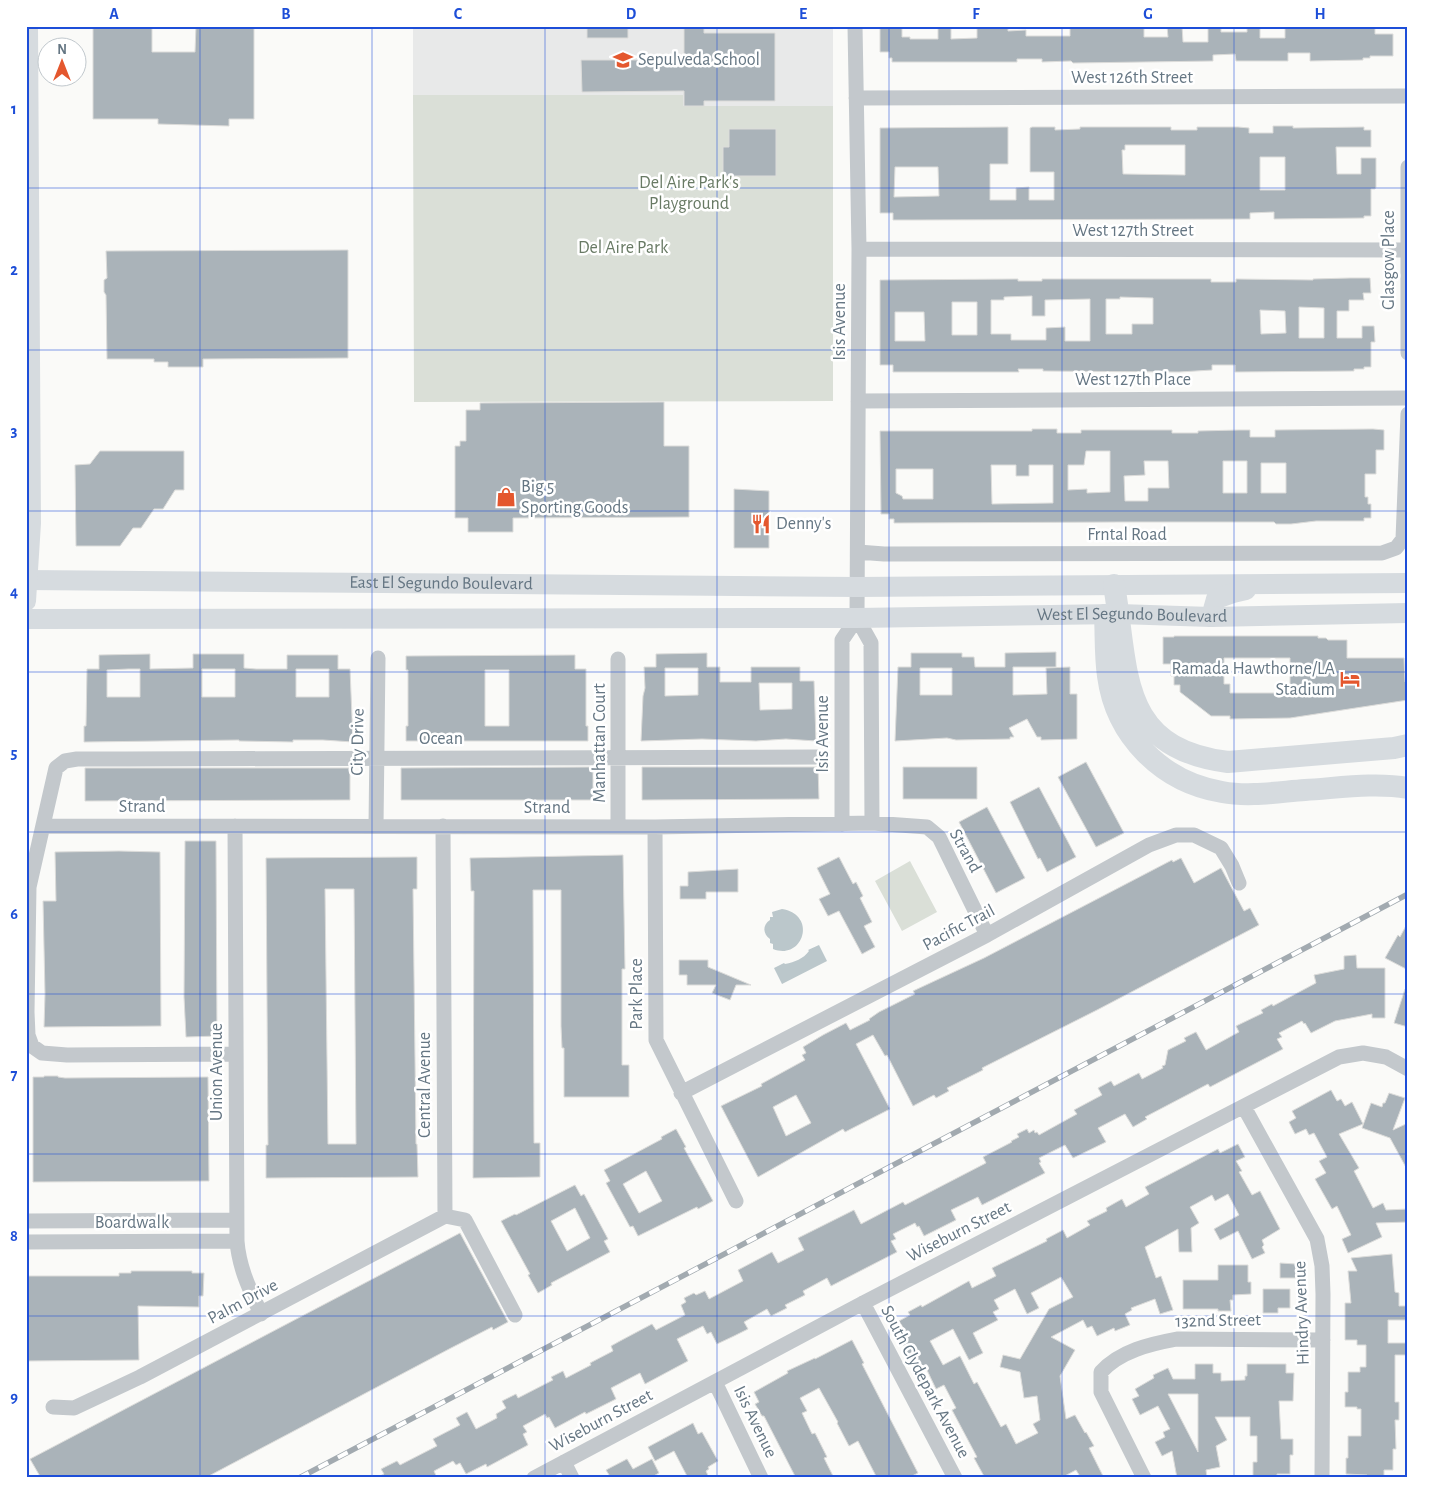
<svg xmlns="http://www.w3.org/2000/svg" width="1434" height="1504" viewBox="0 0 1434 1504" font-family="'Alegreya Sans',sans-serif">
<rect width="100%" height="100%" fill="#fafaf8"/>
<path fill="#e8e9e9" d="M413,26h420v80h-150v-11h-270z"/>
<path fill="#dadfd7" d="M413,95h270v11h150v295l-419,1z
M910,861l27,51 -35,19 -27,-50z"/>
<path fill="#bbc7cb" d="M782,909c36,6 21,52 -9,40v-5l-3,-1v-4c-7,-5 -8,-14 0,-19v-3h3l-1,-5z
M819,945l8,16 -45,23 -8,-16 10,-5 1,1c10,-2 18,-5 24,-13l-1,-1z"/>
<path fill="#aab3b9" stroke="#dcdcda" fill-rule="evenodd" d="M93,26h59v26h43l1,-26h58v93h-25v7l-71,-2v-5h-65z
M587,26h41v12h-41z
M684,26h20v7h71v68h-71v5h-20v-15l-102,1 -1,-32h103z
M880,26l22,1v10h8v2h28v-13h13v13l26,-1v-12h31v5l18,-1v6h44v-10h74v11h24l-1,-11h15l1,16h25v-16h13v6h26v-6h13v12h25v-12h13v2h26v-2h51v8h18v22h-23v2h-7v2l-53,1v-8h-22v8h-52l-1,-7 -22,1v6l-140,2 -2,-2 -29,1v-3h-25v3h-125v-4h-3v-6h-9z
M1273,126h20v2l71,-1v3h7v17h-35l1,27h24v-16h15v29l-1,2h-4v27h-7v2l-90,1v-7l-24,1v6l-339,1h-18v-7h-13v-85l128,-1v37h-18v36h26v-12l13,-1v13h25v-28h-24v-44l2,-1h23v3l25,-1v-2h91v3h26v-3h41l11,1v5h24zM1125,145h60v30l-62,-1 -1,-24h3zM1260,157h25v33h-25zM895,167h43l1,29 -45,1z
M729,129h47v47h-53v-29h6z
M348,250v108l-145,1v8h-35v-5h-14v-3h-47l-1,-64 -2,-3v-12l3,-2 -1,-27z
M1350,278h20l1,15h-8l1,7h-15v11h-12v27h25v-12h12l1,16h-4v25h-7v2h-10v2l-119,1v-7h-23v5l-33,2 -136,-1v-2h-25l1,3h-126v-7h-13v-85l138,-1v2h24v-2h169v3h25v-3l77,1v-1zM1032,296v20h13v-16l45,-1v42h-25v-14l-19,1v12h-35v-6h-20v-34h13v-3zM1120,297l33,1v26h-21v10h-26v-35h14zM952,302h25v33h-25zM1299,307l25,1v30h-25zM1260,310l25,1 1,22 -25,1zM895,312h29l1,29h-30z
M664,402v44h25v71l-176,1v14h-45v-14h-13v-72h5v-5h6v-31h14v-7z
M1032,429h25v4h24v-3h91v3h26v-2l41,-1h11v7h25v-7l98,-1 11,1v20h-8v24h-11v23h3v7h3v14h-7v3h-48l-25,3h-15l-2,-2h-153l-227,1v-4h-5v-5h-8l-1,-83h152zM1086,451h24v41l-23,1v-4l-19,1v-25h16zM1144,461h24l1,27h-21v13h-23l-1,-25 21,-1zM1223,461h24v32h-24zM1261,463h25v30h-25zM991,465h25v11h13v-11h24v38l-61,1zM896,469h37v30h-30l-1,-3 -6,-3z
M100,451h84v39h-9l-12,19h-9l-13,19h-8l-13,18h-44l-1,-81 15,-1z
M734,489l35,2v57h-35z
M1174,636h144v2h8l2,2h19v18h57l1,24h3v18l-118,18 -60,1v-3h-19l-31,-24v-7h-6v-9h-3v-12h-8v-27h11zM1224,658h66v35h-60v-9h-6z
M1056,652v15h-43v28l34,-1 -1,-26 24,-1v27h7v45l-36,1v-3h-4l-10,-18 -18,9 5,9h-4v2l-54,1 -9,-2 -52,3 3,-74h13v-14h51v4h12l1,10h30v-14zM920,668h32v27h-32z
M707,653v14h13v15h31v-15h49v14h14l2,60 -30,-2 -30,2 -54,-2 -61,2 2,-45 2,-8 -1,-21h12v-13zM665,668h33v27l-33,1zM759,683h33v26l-32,1z
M150,654v15l43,-1v-14h51v14l12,1h31v-14h51v14h12l3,73 -30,-2h-30v2l-54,-1v-1l-155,2v-16h2l1,-57h12v-14zM128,669h12v28h-33v-27zM202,669h33v28h-33zM296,669h33v28h-33z
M575,655v14h11v57h2v15h-182v-15h2v-56h-2v-14zM485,670h24v56h-24z
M1086,762l38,71 -28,14 -38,-70z
M593,767v33h-192v-32z
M642,767h176l1,32 -177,1z
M903,767h74v32h-74z
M85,768h265v32l-265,1z
M1039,787l37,70 -29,15 -7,-14 -2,1 -28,-57z
M987,807l38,71 -29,15 -37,-71z
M185,841h31l1,195 -31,1 -2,-40z
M119,851l41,1 1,174 -117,1 1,-33 -2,-93h13l-1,-49z
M623,855l2,114h-3v96h7v32h-65v-49h-2l-1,-22v-136h-28l1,253h6v34l-67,1 1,-287h-3l-1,-33z
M417,857v32h-4l3,255h1l1,33 -152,1v-33h2l-2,-287zM325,889h29l2,255h-28z
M839,857l14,27 3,-2 7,14 -3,2 12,24 -8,4 11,21 -13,7 -23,-43 -11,5 -9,-17 11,-5 -13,-26z
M1181,858l13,25 27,-15 23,43 6,-3 9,17 -162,85 -115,58 1,2 -36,18 2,3 -13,7 -2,-3 -21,11 -26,-51 -2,1 -12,-21 -17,9 34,65 -45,23 -2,-3 -85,48 -37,-71 41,-20 -1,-2 44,-24 -3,-5 4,-2 -3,-6 20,-12 23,-12 4,7 20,-10 -1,-1 10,-7 36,-18 -2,-3 71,-33 188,-98 1,2zM796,1095l15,28 -25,13 -13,-29z
M738,869v23h-32v7h-26v-13h8v-14z
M1408,922v48l-23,-12 13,-23 2,2z
M1356,955l1,13h28v50h-13v-4l-37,7 -24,12 -6,-10 -1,1 -2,-3 -23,12 3,4 -5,2 6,10 -73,38 -2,-3 -63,33 2,2 -14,8 -8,-13 -27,14 8,14 -33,16 -8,-13 -26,13 2,4 -2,1 6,10 -63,32 -4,-8 -27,13 5,10 -32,16 -5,-10 -2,1 -2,-4 -22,11 3,5 -5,2 6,11 -66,34 -4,-8 -24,13 2,4 -20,10 2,3 -16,8 -4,-7 -23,13 4,7 -14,7 -17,8 -6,-12 -4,2 -4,-8 -26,13 11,22 -43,23 -5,-11 -29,15 5,11 -30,15 -1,-2 -30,16 -6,-11 -2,1 -2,-4 -22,12 4,6 -4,2 5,11 -41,22 -1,-3 -20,10 -6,-11 -4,2 -3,-4 -19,10 3,7h-61l8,-4 -3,-5 16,-8 3,4 37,-19 -4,-7 27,-14 -4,-7 11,-6 9,17 21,-11 -1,-4 10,-6 -4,-7 14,-7 2,4 35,-18 -2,-3 12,-6 3,7 25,-13 -1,-2 23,-12 -2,-5 9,-5 32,-17 4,6 29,-15 -4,-10 5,-3 -2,-4 10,-5 2,2 9,-4 4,8 34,-18 -5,-11 34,-18 6,11 26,-13 -6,-12 56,-28 7,14 42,-22 2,3 81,-42 -3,-6 29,-15 -1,-1 8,-4 -2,-3 10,-5 2,4 5,-3 1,3 2,-1 2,3 38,-21 -3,-4 28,-15 -4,-7 13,-7 3,5 25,-13 3,6 21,-11 -1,-2 3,-1 3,-15 18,-9 -2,-3 12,-6 10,18 33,-18 -3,-6 27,-13 -2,-3 11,-6 1,2 43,-23 -2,-8 30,-6v-13z
M679,960h29v7l43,18h-15l-6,15 -18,-7 4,-8h-29v-10h-8z
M1405,989h3v38l-14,-4z
M44,1076h14v1l7,1 143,-1 1,104 -176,1v-105h11z
M1331,1090l6,11 4,-2 4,7 7,-4 11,22 -24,10 20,34 -5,3 19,37 10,-5 3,7 22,-1v13l-32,1 6,14 -34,16 -6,-14 9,-4 -14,-29 -5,3 -17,-30 11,-6 -7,-12 8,-4 -13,-24 -5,2 -3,-6 -11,5 -6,-12 7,-4 -4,-7z
M1389,1093l16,5 -12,32 15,-7v48l-18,-33 -28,-10 9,-25 11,4 1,-4h2z
M676,1129l10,18 -2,1 29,53 -15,8 -1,-2 -59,29 -5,-10 -3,1 -24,-44 4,-2 -6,-11 58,-31 -1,-2zM646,1171l16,30 -23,12 -16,-29z
M1238,1144l7,13 -9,4 6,10 -3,1 13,23 8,-4 20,38 -18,11 2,5 -2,2 3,6 -13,6 -14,-28 -18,9 -6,-11 25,-14 -11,-21 -13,7 -3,-6 -22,12 9,16 -8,5 1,24h-13l-1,-23 -33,18 11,31 5,-2 12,34 -13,4 -5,-15 -24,9 1,2 -7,4 5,11 -15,6 -1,-3 -17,8 -5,-10 -5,2 -4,-8 -32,17 24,13 -15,26 6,43 9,-4 10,18 1,-1 8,14 -5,2 15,30h-23l-5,-8 -15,8h-76l-11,-20 3,-1 -25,-47 4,-2 -12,-23 -8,4 -10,-21 -4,2 -9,-18 -5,2 -11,-21 7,-4 -5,-8 11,-6 -2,-3 13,-7 1,2 47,-26 3,7 24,-12 -4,-8 55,-27 -1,-2 17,-9 4,8 23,-13 -3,-4 20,-10 -1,-3 16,-9 4,8 23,-13 -4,-7 73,-38 2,4zM1061,1277l12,20 -24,12 -29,50 -17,-4 -3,12 20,5 4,26 13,-2 3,24 -7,4 5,9 -22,11 -10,-20 -5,3 -24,-45 -3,2 -14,-28 -17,9 -13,-24 23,-12 16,31 14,-7 -10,-20 25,-13 -5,-8 6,-3 -5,-9 21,-11 12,25 12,-6 -8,-15z
M575,1185l6,11 3,-2 24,45 -4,2 6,11 -59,31 1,2 -14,8 -10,-18 2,-1 -29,-53 14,-7 1,1zM575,1208l15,30 -23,13 -16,-30z
M460,1233l48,89 -15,8 -1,-3 -41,21 -246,130h-164l-11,-19z
M1392,1254l3,38 4,1v13h9v14h-20v23h20v12h-13v47h4v18h-4l1,29h-3v21h-9v8h-17v-3l-21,-1v-16h2v-22h13v-27h-4v-2h-12v-15h3v-20h12v-5h6v-22h-9v-5h-12v-37h6l-3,-32h9l-6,-13z
M1280,1263l16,1v14h-16z
M1218,1265h30v17h3v12l-18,1v5h-3l1,11h-13v-2h-35v-29h35z
M131,1271h61v2h12l-1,23h-4v11l-61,-1 1,54 -113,1v-32h2v-28h-2l2,-25h91v-3h12z
M1263,1289h27v19h-12v5h-15z
M852,1340l12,23 -2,1 56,109 -10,5h-31l-19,-37 -9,5 -12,-23 1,-1 -19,-34 -19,10 7,13 -5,2 10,21 3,-1 12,24 -3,1 10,20h-38l-32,-62h-2l-7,-12 4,-2 -5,-10 34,-19 -1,-2 28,-13v1z
M1195,1364h18v9h8v8l24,-1v-4h2v-12h39v9h8l-1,28h-14l2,38h12v16h-3v19h-13v2h-4v2h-20v-16h4v-26h-7v-19h-35l12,23 -11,6 4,21 -14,3 1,8h-30l-5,-27 -10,5 -7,-14 10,-5 -2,-5 7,-3 -12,-23 -18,9 -8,-16 7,-3 -4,-7 19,-11 -1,-3 15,-7 5,11h22zM1168,1394h30v58z
M693,1423l5,11 4,-2 16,29 -10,6 1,2 -3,2 3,7h-21l-14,-27 -19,10 -7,-14z
M627,1459l6,10 19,-10 7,14 -9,5h-39l-5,-8z"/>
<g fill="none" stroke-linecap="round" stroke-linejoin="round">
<path stroke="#c3c8cc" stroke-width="15" d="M855,26l4,223 -2,369 14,25 1,180
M856,98l552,-2
M1408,167v186
M859,249l548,1
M858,401l550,-3
M858,552l26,2 498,-1 14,-5 7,-9 5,-125
M618,659v168
M842,824v-184l15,-22
M43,826l612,1 217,-4 55,4 12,10 48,98
M235,826l2,415c2,27 13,49 24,73
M376,826l2,-168
M443,826l2,390
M655,827l1,213 80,161
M236,1054l-169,1 -25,-2 -10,-7 -4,-11 -1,-23 2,-125 27,-119 9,-7 12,-2h48l692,-2
M681,1093l306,-158 162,-90 27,-10h18l27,13 11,18 7,17
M1244,1107l73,132 5,27 1,28 -1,184
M445,1216l20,4 50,95
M26,1221l211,-1
M26,1242l211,-1
M863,1303l92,175
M715,1382l46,96
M53,1407l21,1 66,-31 305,-161
M564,1462l8,16
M534,1478l329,-175 476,-246 24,-4 23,4 22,12
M1144,1478l-43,-86v-20c19,-21 49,-28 76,-33l146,1"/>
<g stroke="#d6dbdf" stroke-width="20">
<path id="s1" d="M26,580l831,7 551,-4"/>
<path d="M26,601l5,-78 -3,-497"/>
<path d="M1211,617l5,-18 17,-6 13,-3"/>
<path id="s2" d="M26,619l831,-1 262,-4 92,3 197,-4"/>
</g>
<path stroke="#d6dbdf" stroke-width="22" d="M1114,585c15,86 3,163 114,177l166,-14 14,-3
M1105,615c1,20 0,40 3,61 8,60 54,106 114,116 27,5 56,0 83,-2 33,-2 70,-8 103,-2"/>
<defs>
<path id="rail" d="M299,1478l1109,-584"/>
</defs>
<use href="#rail" stroke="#a2aab0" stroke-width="5.5"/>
<use href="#rail" stroke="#fff" stroke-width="4" stroke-dasharray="11" stroke-linecap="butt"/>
</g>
<path fill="none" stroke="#1d4ed8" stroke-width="1" stroke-opacity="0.55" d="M200,26v1452M372,26v1452M545,26v1452M717,26v1452M889,26v1452M1062,26v1452M1234,26v1452M26,188h1382M26,350h1382M26,511h1382M26,672h1382M26,832h1382M26,994h1382M26,1154h1382M26,1316h1382"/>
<defs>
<symbol id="school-bare" viewBox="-9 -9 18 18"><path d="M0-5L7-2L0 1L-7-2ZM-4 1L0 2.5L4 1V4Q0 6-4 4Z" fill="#e4572e" stroke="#fff" stroke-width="2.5" paint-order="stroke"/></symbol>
<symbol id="shop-bare" viewBox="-9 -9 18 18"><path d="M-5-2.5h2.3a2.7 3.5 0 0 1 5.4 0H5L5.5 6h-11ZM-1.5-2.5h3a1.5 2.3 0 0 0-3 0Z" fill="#e4572e" stroke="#fff" stroke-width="2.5" paint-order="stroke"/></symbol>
<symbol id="restaurant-bare" viewBox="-9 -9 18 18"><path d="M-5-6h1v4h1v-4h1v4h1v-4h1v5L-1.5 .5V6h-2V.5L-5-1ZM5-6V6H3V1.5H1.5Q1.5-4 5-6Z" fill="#e4572e" stroke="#fff" stroke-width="2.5" paint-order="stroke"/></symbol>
<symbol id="hotel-bare" viewBox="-9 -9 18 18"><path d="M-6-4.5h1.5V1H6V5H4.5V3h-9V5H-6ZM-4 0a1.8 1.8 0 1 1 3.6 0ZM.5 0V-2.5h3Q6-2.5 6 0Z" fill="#e4572e" stroke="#fff" stroke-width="2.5" paint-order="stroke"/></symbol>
</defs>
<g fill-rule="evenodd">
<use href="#school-bare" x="609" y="46" width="28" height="28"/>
<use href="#shop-bare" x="492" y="483" width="28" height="28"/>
<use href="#restaurant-bare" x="747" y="510" width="28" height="28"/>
<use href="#hotel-bare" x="1336" y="665" width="28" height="28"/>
</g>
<g text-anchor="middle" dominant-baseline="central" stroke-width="5" stroke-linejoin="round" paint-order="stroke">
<g font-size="18" fill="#657683" stroke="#fff" text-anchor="start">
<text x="638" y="60">Sepulveda School</text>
<text x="521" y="487">Big 5<tspan x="521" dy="21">Sporting Goods</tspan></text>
<text x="776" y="524">Denny's</text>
<text x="1335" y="669" text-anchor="end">Ramada Hawthorne/LA<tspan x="1335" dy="21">Stadium</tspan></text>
</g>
<g font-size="18" fill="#657683" stroke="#fff">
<text x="1132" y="78">West 126th Street</text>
<text x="1133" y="231">West 127th Street</text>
<text transform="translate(1389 260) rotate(-90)">Glasgow Place</text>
<text transform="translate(840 322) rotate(-90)">Isis Avenue</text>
<text x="1133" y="380">West 127th Place</text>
<text x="1127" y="535">Frntal Road</text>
<text stroke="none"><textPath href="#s1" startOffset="415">East El Segundo Boulevard</textPath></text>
<text stroke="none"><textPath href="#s2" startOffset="1106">West El Segundo Boulevard</textPath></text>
<text transform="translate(823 734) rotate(-90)">Isis Avenue</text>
<text x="441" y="739">Ocean</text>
<text transform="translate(358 742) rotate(-89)">City Drive</text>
<text transform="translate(600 743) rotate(-90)">Manhattan Court</text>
<text x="142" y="807">Strand</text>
<text x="547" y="808">Strand</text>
<text transform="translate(965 851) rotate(61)">Strand</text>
<text transform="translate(959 928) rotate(-28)">Pacific Trail</text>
<text transform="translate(637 994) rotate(-90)">Park Place</text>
<text transform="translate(217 1072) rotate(-90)">Union Avenue</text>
<text transform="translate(425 1085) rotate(-90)">Central Avenue</text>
<text x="132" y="1223">Boardwalk</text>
<text transform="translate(959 1232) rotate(-27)">Wiseburn Street</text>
<text transform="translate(243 1302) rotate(-28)">Palm Drive</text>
<text transform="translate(1302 1313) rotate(-92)">Hindry Avenue</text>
<text transform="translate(1218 1321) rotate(-1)">132nd Street</text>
<text transform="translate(925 1382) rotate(62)">South Clydepark Avenue</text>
<text transform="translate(601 1421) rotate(-28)">Wiseburn Street</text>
<text transform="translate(755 1422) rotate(64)">Isis Avenue</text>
</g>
<g font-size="18" fill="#687a64" stroke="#fff">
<text x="689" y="183">Del Aire Park's<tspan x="689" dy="21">Playground</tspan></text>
<text x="623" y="248">Del Aire Park</text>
</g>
</g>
<rect width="1434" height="1504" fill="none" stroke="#ffffff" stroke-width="55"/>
<g transform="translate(62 62)"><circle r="24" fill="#ffffff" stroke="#c1c8cd"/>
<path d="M0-4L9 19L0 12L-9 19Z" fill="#e4572e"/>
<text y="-8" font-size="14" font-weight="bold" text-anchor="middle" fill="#657683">N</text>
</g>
<rect x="28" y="28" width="1378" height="1448" fill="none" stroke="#1d4ed8" stroke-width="2"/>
<g font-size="16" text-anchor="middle" font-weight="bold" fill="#1d4ed8">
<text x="114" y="19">A</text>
<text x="286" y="19">B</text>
<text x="458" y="19">C</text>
<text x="631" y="19">D</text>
<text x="803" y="19">E</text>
<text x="976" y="19">F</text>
<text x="1148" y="19">G</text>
<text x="1320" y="19">H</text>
<text x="14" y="114">1</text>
<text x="14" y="275">2</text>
<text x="14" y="436">3</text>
<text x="14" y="597">4</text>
<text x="14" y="758">5</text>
<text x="14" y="919">6</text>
<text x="14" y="1080">7</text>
<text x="14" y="1241">8</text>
<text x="14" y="1402">9</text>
</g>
</svg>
